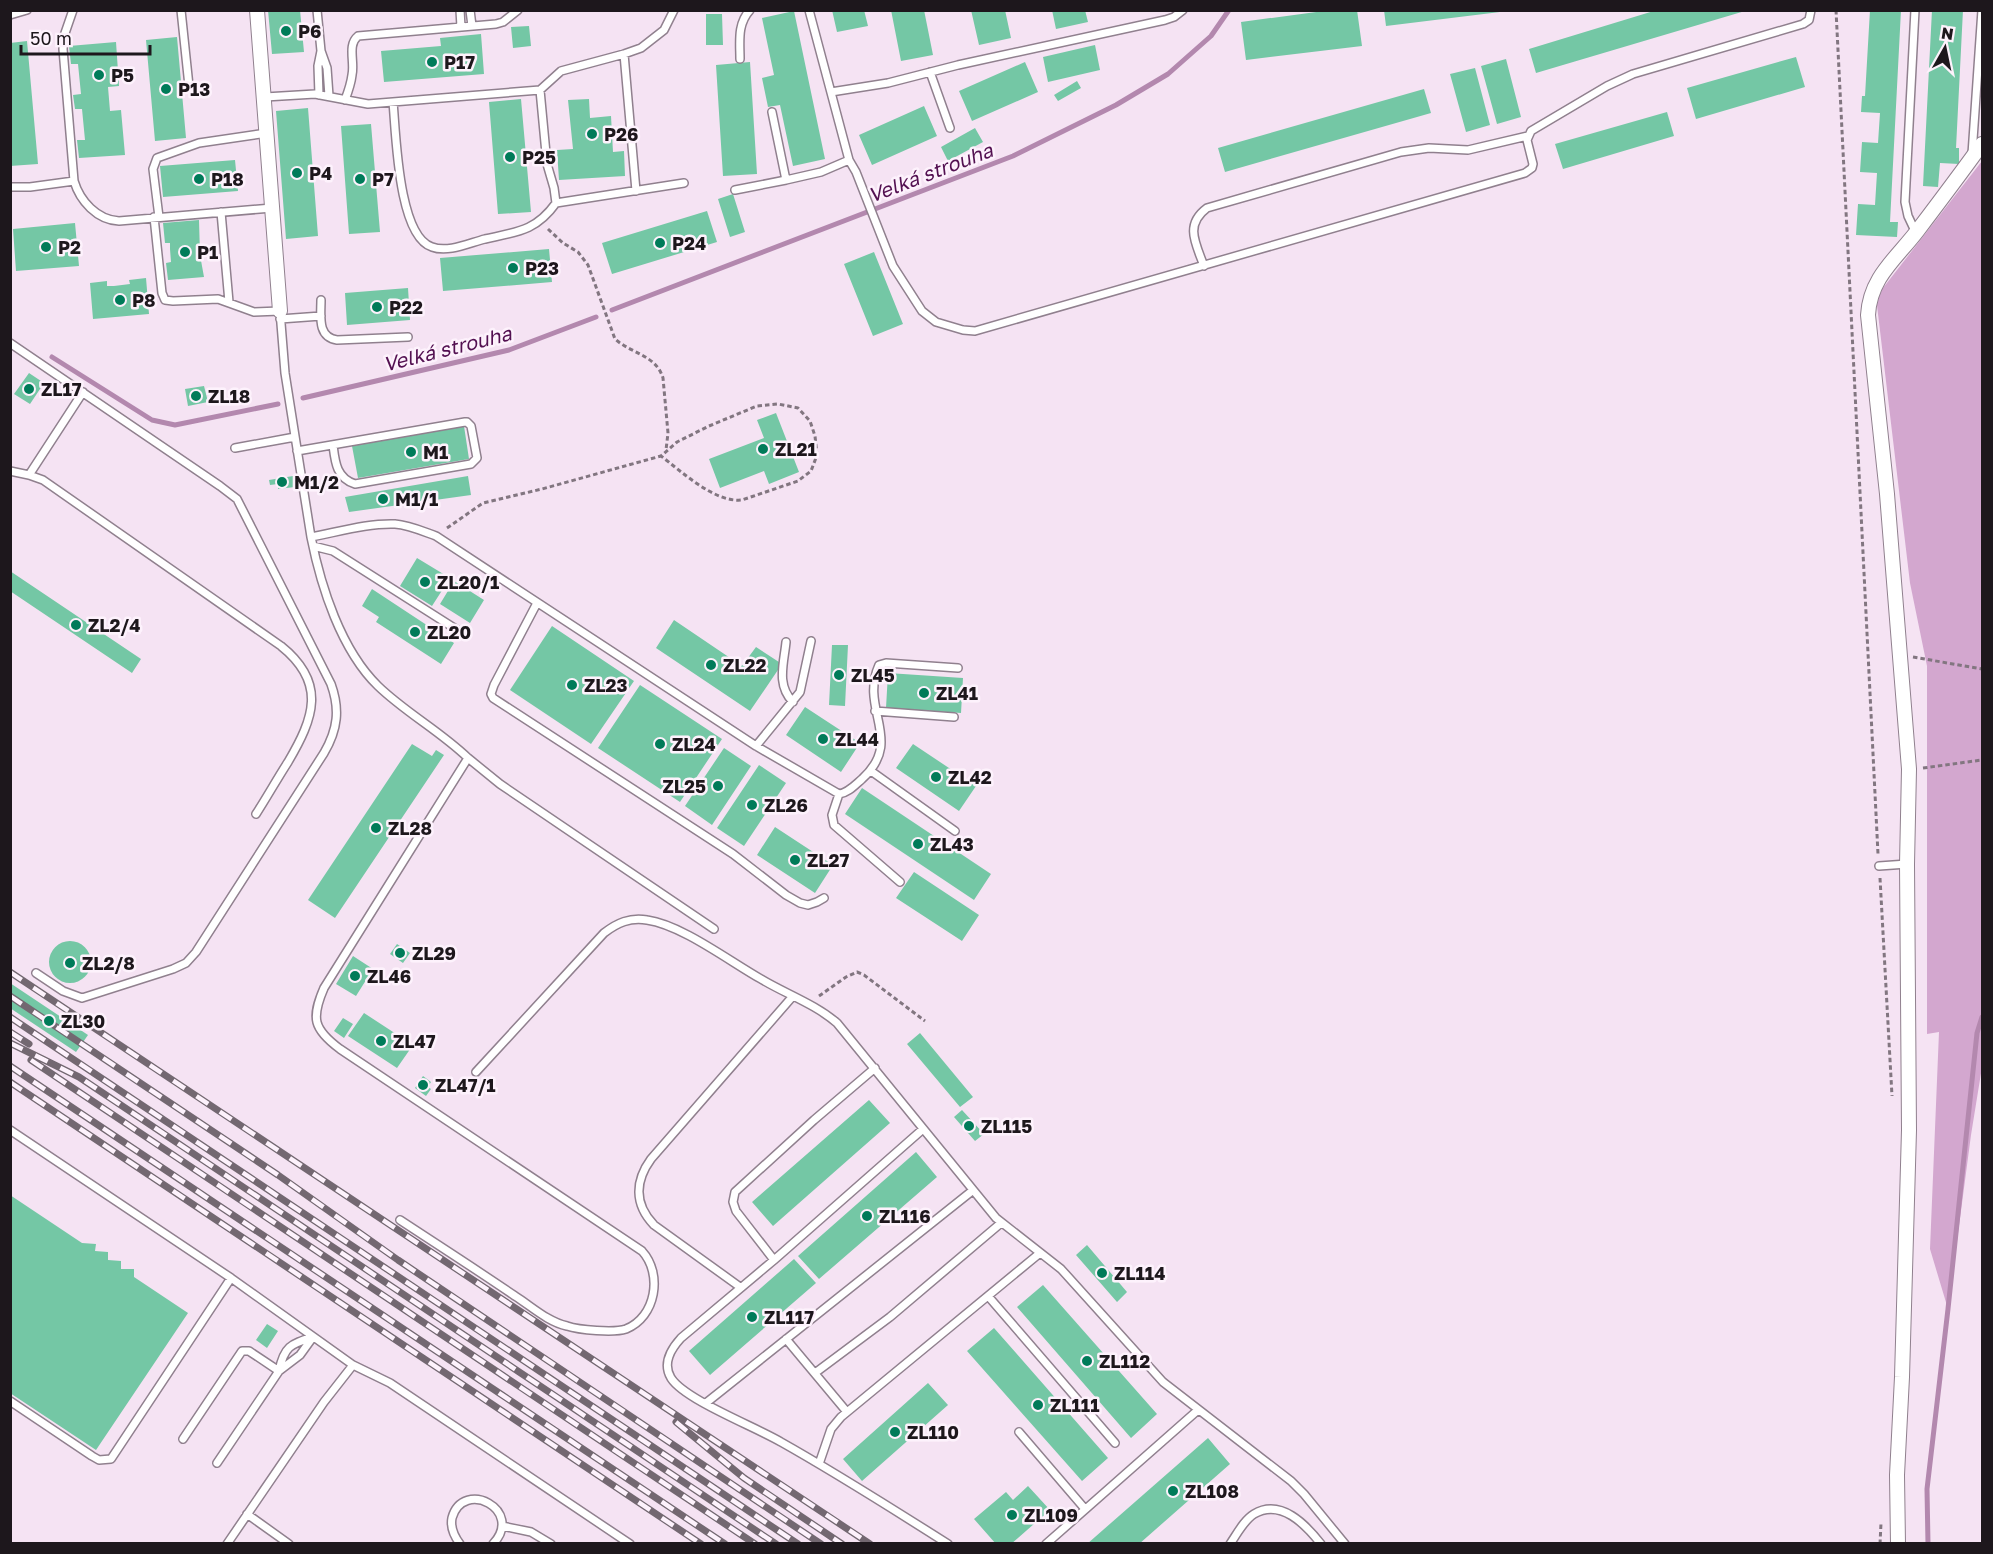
<svg xmlns="http://www.w3.org/2000/svg" width="1993" height="1554" viewBox="0 0 1993 1554" font-family="'Golos Text',sans-serif">
<rect width="100%" height="100%" fill="#f5e3f3"/>
<path fill="#d3a7cf" d="M1982,161v906l-11,68 -23,174 -18,-60 9,-217 -12,2v-368l-17,-83 -34,-286z"/>
<g fill="none" stroke-linecap="round" stroke-linejoin="round">
<path stroke="#b388ae" stroke-width="5" d="M612,310l401,-154 103,-51 52,-31 43,-38 18,-26
M52,357l100,63 23,5 103,-21
M303,398l206,-48 87,-33
M1928,1544l-1,-55 21,-180 29,-276 5,-16"/>
</g>
<path fill="#74c7a5" d="M268,10h32l4,42 -32,2z
M832,10h32l4,16 -31,6z
M891,10h33l9,45 -32,6z
M971,10h34l6,28 -32,7z
M1052,10h33l3,12 -32,7z
M1331,10h26l5,36 -116,14 -5,-38z
M1384,10h116v2l-114,14z
M1657,10l88,1 -209,62 -7,-24z
M1870,10h31l-11,212h8l-1,15 -41,-2 2,-31 17,1 2,-32 -17,-1 2,-30 16,1 2,-30 -19,-1 1,-16h3z
M1932,10h31l-7,138h3v16l-19,-1 -2,24 -15,-1z
M794,11l31,148 -32,7 -13,-61 -12,2 -6,-29 12,-3 -12,-57z
M706,14h16l1,31h-17z
M529,26l2,20 -18,2 -2,-21z
M481,34l3,40 -100,8 -3,-31 60,-5 -1,-8z
M177,37l9,101 -31,3 -9,-101z
M27,41l11,123 -28,2v-123z
M116,42l3,44 -11,1 2,24 11,-1 4,45 -46,3 -2,-18h8l-3,-31h-7l-2,-14 8,-1 -3,-30h-7l-2,-18z
M1095,45l5,25 -52,12 -5,-25z
M1796,57l9,30 -109,32 -9,-31z
M1506,59l15,58 -24,7 -16,-58z
M750,62l7,112 -34,2 -7,-111z
M1025,62l13,30 -66,29 -13,-30z
M1475,68l15,57 -24,7 -16,-58z
M1077,81l4,7 -23,13 -4,-6z
M1424,89l7,24 -206,59 -7,-24z
M521,99l10,113 -33,2 -9,-112z
M589,99l1,19 21,-2 2,36 11,-1 1,25 -66,4 -2,-30 16,-1 -5,-49z
M924,106l13,30 -65,29 -13,-30z
M308,108l10,128 -32,3 -10,-128z
M1667,112l7,24 -111,33 -8,-25z
M371,124l9,108 -31,2 -8,-108z
M975,128l8,14 -35,19 -7,-14z
M235,160l3,31 -75,6 -3,-31z
M733,194l12,38 -15,5 -12,-38z
M707,211l10,31 -105,32 -10,-31z
M199,220l1,35 4,22 -36,3 -2,-17 5,-1 -1,-13v-6h-5l-2,-20z
M75,223l4,43 -63,5 -3,-42z
M549,249l3,33 -109,9 -3,-33z
M874,252l29,72 -30,12 -29,-72z
M146,278l3,36 -56,5 -3,-36 17,-2v5h7l16,-2 -1,-4z
M408,288l2,32 -63,5 -2,-32z
M29,373l15,10 -14,21 -16,-10z
M204,386l4,16 -20,4 -3,-17z
M776,413l23,59 -30,12 -5,-13 -44,17 -11,-29 55,-21 -7,-18z
M464,426l5,33 -111,19 -6,-32z
M293,476l2,11 -17,2v-5l-8,1 -1,-5z
M468,476l3,19 -122,17 -4,-15z
M417,558l33,20 -18,28 -32,-20z
M10,571l131,88 -9,14 -122,-82z
M454,581l30,19 -14,23 -30,-19z
M372,589l82,54 -13,21 -65,-42 3,-5 -17,-11z
M674,620l68,46 14,-19 26,17 -32,47 -94,-63z
M552,626l82,55 -43,63 -81,-54z
M832,645h16l-3,61 -16,-1z
M888,673l75,5 -2,35 -75,-5z
M640,685l82,54 -42,63 -82,-54z
M805,707l55,36 -19,29 -55,-37z
M412,744l20,12 4,-6 8,5 -109,163 -27,-18z
M913,744l63,42 -17,25 -63,-43z
M724,748l27,18 -39,59 -27,-19z
M759,765l27,18 -42,63 -27,-18z
M862,788l129,86 -17,26 -129,-86z
M775,827l58,38 -18,28 -58,-38z
M914,872l65,43 -17,26 -66,-43z
M49 962a21 21 0 1 1 42 0a21 21 0 1 1-42 0Z
M397,944l13,9 -7,10 -13,-9z
M353,956l20,13 -17,27 -20,-12z
M10,983l78,52 -12,17 -66,-44z
M364,1013l49,32 -16,23 -49,-32z
M343,1018l10,6 -9,14 -10,-7z
M920,1033l53,64 -13,10 -53,-63z
M423,1076l8,6 -3,5 3,2 -5,7 -11,-8z
M869,1100l21,23 -117,103 -21,-24z
M962,1110l22,24 -9,7 -21,-24z
M916,1152l21,25 -118,102 -21,-23z
M10,1195l72,48 14,1 -1,7 13,1v8l13,1v8h13v8l54,36 -92,137 -86,-57z
M1087,1245l40,47 -10,10 -41,-47z
M794,1259l22,24 -106,92 -21,-24z
M1043,1285l114,129 -26,24 -114,-131z
M267,1324l11,7 -11,17 -11,-8z
M994,1328l114,130 -26,23 -115,-130z
M928,1383l20,22 -86,76 -19,-22z
M1208,1438l22,26 -91,80h-52z
M1028,1486l22,24 -39,34h-15l-22,-25 32,-27 7,8z"/>
<g fill="none" stroke-linecap="round" stroke-linejoin="round">
<defs>
<path id="service" d="M73,10l-9,26 -1,13 11,132c6,20 23,39 45,40l153,-13
M181,10l8,76
M317,10l4,41
M460,10l1,17
M470,10l2,16
M1915,10l-10,192 3,14 8,17
M10,15l17,-5
M624,54l12,137
M740,59c0,-17 -3,-35 10,-49
M930,72l20,56
M540,90l7,74 7,24 2,15 128,-20
M831,92l57,-9 70,-18 207,-45 9,-3 9,-7
M319,95l-1,-29 3,-15 6,17 2,28
M265,97l50,-3 53,10 172,-14 21,-19 63,-17 17,-6 23,-18 10,-20
M345,100c3,-8 6,-16 7,-25 3,-13 -5,-30 6,-39l138,-12 7,-2 15,-12
M393,102c3,31 5,134 39,145 16,6 37,-4 53,-8 32,-7 51,-8 71,-36
M772,112l14,68 35,-8 28,-12 -40,-150
M1972,154l10,-144
M849,160l7,12 37,94 29,45 14,11 27,8 12,1 550,-158 7,-5 1,-4 -6,-24 4,-9 76,-45 26,-12 170,-50 6,-4 2,-10
M10,187h20l44,-6
M735,190l51,-10
M221,212l8,90
M154,217l8,76 3,7 8,1 45,-2 36,13 26,-1 5,62 26,164c27,-5 57,-14 84,-13 14,1 27,7 41,12l320,210 83,48c9,-1 16,-9 23,-15 43,-39 -3,-69 17,-114l7,-2 72,5
M159,217l-6,-48 4,-11 42,-15 68,-10
M1204,266c-8,-22 -20,-41 3,-58l194,-56 28,-4 39,2 60,-14
M321,300c0,16 -4,37 16,40l71,-3
M280,319l41,-3
M10,343l210,143 17,13 94,185c9,25 7,45 -7,69l-128,199 -10,11 -13,6 -91,29 -19,-7 -27,-18
M235,448l60,-11
M297,451l168,-29h2l4,4 6,32 -6,6 -116,20c-19,-6 -20,-23 -22,-39
M10,471l19,4 14,5 238,166c46,37 33,72 7,116 -11,17 -21,35 -32,52
M29,475l54,-83
M311,537c10,50 30,113 67,149 28,27 62,45 90,72l-144,230c-13,30 -11,41 16,61l302,202c21,23 14,66 -16,78 -12,4 -47,1 -59,-3 -19,-4 -36,-20 -52,-30 -38,-26 -77,-51 -115,-76
M313,546l20,5 129,82
M537,603l-43,82 -3,9 2,4 240,156 53,41 14,8 8,2 9,-3 7,-4
M786,642c-2,21 -10,43 7,60
M875,711l79,6
M756,746l44,-54 11,-51
M468,758l32,26 214,145
M871,771l84,60
M839,794l-7,21 2,10 66,57
M1879,866l28,-2
M476,1072l128,-139c13,-10 26,-16 43,-13 35,5 82,41 114,59 25,15 54,25 76,44l159,195 65,51 102,113 128,99 13,13 41,50
M923,1129l-149,131 -93,78c-10,11 -19,25 -10,40 14,22 85,49 110,64 57,32 112,67 167,102
M10,1130l221,148 122,87 37,18 240,161
M774,1260l-38,-49 -3,-9 2,-10 79,-72 61,-52
M740,1287l-86,-62c-20,-21 -19,-44 -3,-66l142,-163
M988,1296l127,147
M313,1337l-13,18 -21,16c5,-25 12,-27 34,-34z
M786,1339l61,73
M815,1373l75,-56 111,-94
M10,1401l82,55 7,4 12,-1 120,-181
M706,1403l266,-212
M1019,1432l66,77
M183,1439l59,-88h7l30,20 -62,92
M819,1464l12,-35 10,-12 199,-164
M247,1514l42,30
M502,1526l29,6 20,12
M227,1544l97,-142 29,-37
M460,1544c-6,-8 -10,-16 -8,-26 11,-40 73,-8 41,26
M1046,1544l152,-134
M1230,1544c7,-10 14,-24 24,-30 27,-16 52,11 67,30"/>
<path id="minor" d="M257,10l23,301
M1898,1544l-1,-69 5,-98 7,-247 -2,-266 2,-95 -22,-275 -19,-179c2,-38 29,-57 50,-85 22,-29 43,-57 64,-86"/>
</defs>
<use href="#service" stroke="#90808e" stroke-width="10"/>
<use href="#minor" stroke="#90808e" stroke-width="16"/>
<path stroke="#827680" stroke-width="3" stroke-dasharray="4.5 3" stroke-linecap="butt" d="M1836,10l42,844
M548,229l15,14 15,9 10,13 27,74c17,15 41,16 48,39l5,55 -2,17
M447,528l36,-25 59,-14 119,-33 16,-14 32,-16 48,-20 21,-2 20,4 12,13 5,15 2,19 -6,16 -13,10 -56,19c-27,3 -60,-28 -81,-44
M1913,657l69,12
M1923,768l59,-8
M1880,878l12,218
M819,996l27,-19 11,-5 7,3 61,46
M1880,1544l1,-21"/>
<use href="#service" stroke="#fff" stroke-width="7"/>
<use href="#minor" stroke="#fff" stroke-width="14"/>
<defs>
<path id="rail" d="M10,972l860,572
M10,996l268,179 120,85 423,284
M10,1017l788,527
M10,1032l19,12
M10,1043l69,34 697,467
M31,1060l724,484
M10,1066l715,478
M10,1082l691,462
M676,1422l68,56 98,66"/>
</defs>
<use href="#rail" stroke="#736871" stroke-width="7"/>
<use href="#rail" stroke="#fdf2fc" stroke-width="4.5" stroke-dasharray="14" stroke-linecap="butt"/>
</g>
<g fill="#007b59" stroke="#fdf2fc" stroke-width="2">
<circle cx="286" cy="31" r="6"/>
<circle cx="432" cy="62" r="6"/>
<circle cx="99" cy="75" r="6"/>
<circle cx="166" cy="89" r="6"/>
<circle cx="592" cy="134" r="6"/>
<circle cx="510" cy="157" r="6"/>
<circle cx="297" cy="173" r="6"/>
<circle cx="199" cy="179" r="6"/>
<circle cx="360" cy="179" r="6"/>
<circle cx="660" cy="243" r="6"/>
<circle cx="46" cy="247" r="6"/>
<circle cx="185" cy="252" r="6"/>
<circle cx="513" cy="268" r="6"/>
<circle cx="120" cy="300" r="6"/>
<circle cx="377" cy="307" r="6"/>
<circle cx="29" cy="389" r="6"/>
<circle cx="196" cy="396" r="6"/>
<circle cx="763" cy="449" r="6"/>
<circle cx="411" cy="452" r="6"/>
<circle cx="282" cy="482" r="6"/>
<circle cx="383" cy="499" r="6"/>
<circle cx="425" cy="582" r="6"/>
<circle cx="76" cy="625" r="6"/>
<circle cx="415" cy="632" r="6"/>
<circle cx="711" cy="665" r="6"/>
<circle cx="839" cy="675" r="6"/>
<circle cx="572" cy="685" r="6"/>
<circle cx="924" cy="693" r="6"/>
<circle cx="823" cy="739" r="6"/>
<circle cx="660" cy="744" r="6"/>
<circle cx="936" cy="777" r="6"/>
<circle cx="718" cy="786" r="6"/>
<circle cx="752" cy="805" r="6"/>
<circle cx="376" cy="828" r="6"/>
<circle cx="918" cy="844" r="6"/>
<circle cx="795" cy="860" r="6"/>
<circle cx="400" cy="953" r="6"/>
<circle cx="70" cy="963" r="6"/>
<circle cx="355" cy="976" r="6"/>
<circle cx="49" cy="1021" r="6"/>
<circle cx="381" cy="1041" r="6"/>
<circle cx="423" cy="1085" r="6"/>
<circle cx="969" cy="1126" r="6"/>
<circle cx="867" cy="1216" r="6"/>
<circle cx="1102" cy="1273" r="6"/>
<circle cx="752" cy="1317" r="6"/>
<circle cx="1087" cy="1361" r="6"/>
<circle cx="1038" cy="1405" r="6"/>
<circle cx="895" cy="1432" r="6"/>
<circle cx="1173" cy="1491" r="6"/>
<circle cx="1012" cy="1515" r="6"/>
</g>
<g text-anchor="middle" dominant-baseline="central" stroke-width="5" stroke-linejoin="round" paint-order="stroke">
<g font-size="18" font-weight="bold" fill="#1d171c" stroke="#fdf2fc" text-anchor="start">
<text x="298" y="31">P6</text>
<text x="444" y="62">P17</text>
<text x="111" y="75">P5</text>
<text x="178" y="89">P13</text>
<text x="604" y="134">P26</text>
<text x="522" y="157">P25</text>
<text x="309" y="173">P4</text>
<text x="211" y="179">P18</text>
<text x="372" y="179">P7</text>
<text x="672" y="243">P24</text>
<text x="58" y="247">P2</text>
<text x="197" y="252">P1</text>
<text x="525" y="268">P23</text>
<text x="132" y="300">P8</text>
<text x="389" y="307">P22</text>
<text x="41" y="389">ZL17</text>
<text x="208" y="396">ZL18</text>
<text x="775" y="449">ZL21</text>
<text x="423" y="452">M1</text>
<text x="294" y="482">M1/2</text>
<text x="395" y="499">M1/1</text>
<text x="437" y="582">ZL20/1</text>
<text x="88" y="625">ZL2/4</text>
<text x="427" y="632">ZL20</text>
<text x="723" y="665">ZL22</text>
<text x="851" y="675">ZL45</text>
<text x="584" y="685">ZL23</text>
<text x="936" y="693">ZL41</text>
<text x="835" y="739">ZL44</text>
<text x="672" y="744">ZL24</text>
<text x="948" y="777">ZL42</text>
<text x="706" y="786" text-anchor="end">ZL25</text>
<text x="764" y="805">ZL26</text>
<text x="388" y="828">ZL28</text>
<text x="930" y="844">ZL43</text>
<text x="807" y="860">ZL27</text>
<text x="412" y="953">ZL29</text>
<text x="82" y="963">ZL2/8</text>
<text x="367" y="976">ZL46</text>
<text x="61" y="1021">ZL30</text>
<text x="393" y="1041">ZL47</text>
<text x="435" y="1085">ZL47/1</text>
<text x="981" y="1126">ZL115</text>
<text x="879" y="1216">ZL116</text>
<text x="1114" y="1273">ZL114</text>
<text x="764" y="1317">ZL117</text>
<text x="1099" y="1361">ZL112</text>
<text x="1050" y="1405">ZL111</text>
<text x="907" y="1432">ZL110</text>
<text x="1185" y="1491">ZL108</text>
<text x="1024" y="1515">ZL109</text>
</g>
<g font-size="20" font-style="italic" fill="#531051" stroke="#fdf2fc">
<text transform="translate(930 172) rotate(-21)">Velká strouha</text>
<text transform="translate(447 348) rotate(-14)">Velká strouha</text>
</g>
</g>
<rect width="1993" height="1554" fill="none" stroke="#1d171c" stroke-width="24"/>
<g transform="translate(1945 48) rotate(9)" stroke="#fdf2fc" stroke-width="4.5" paint-order="stroke">
<path d="M0-4.5L10 22L0 15L-10 22Z" fill="#1d171c"/>
<text y="-9" font-size="16" font-weight="bold" text-anchor="middle" fill="#1d171c">N</text>
</g>
<path d="M21 45v9h129v-9" fill="none" stroke="#1d171c" stroke-width="3"/>
<text x="30" y="45" font-size="18" fill="#1d171c" stroke="#fdf2fc" stroke-width="4.5" paint-order="stroke">50 m</text>
</svg>
